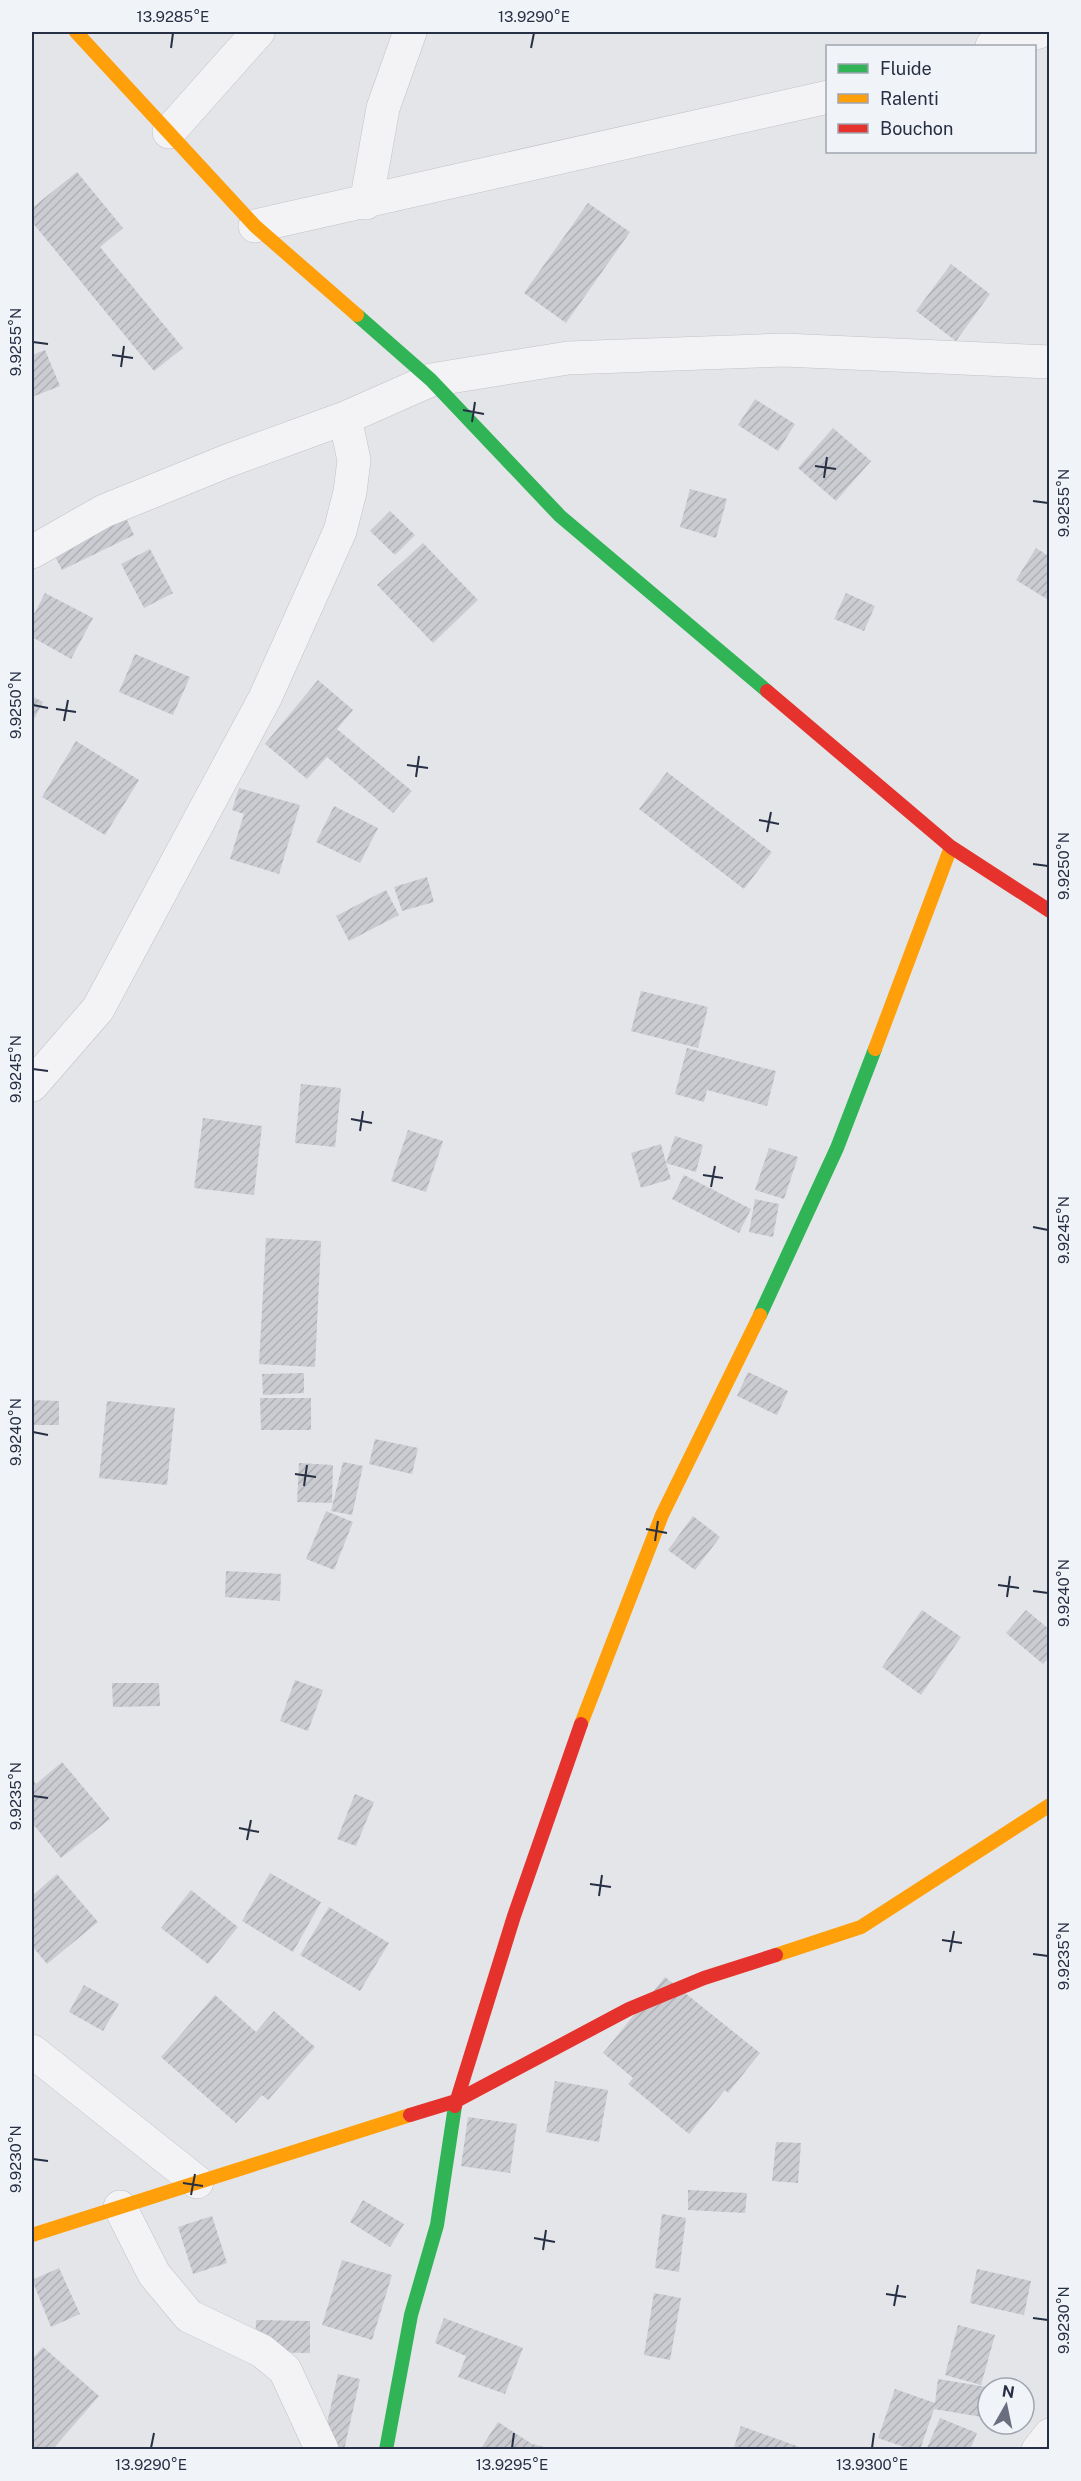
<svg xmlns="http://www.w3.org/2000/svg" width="1081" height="2481" viewBox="0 0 1081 2481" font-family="'Public Sans',sans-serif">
<defs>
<pattern id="building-hatch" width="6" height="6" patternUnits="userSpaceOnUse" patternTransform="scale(1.5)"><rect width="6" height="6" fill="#caccd1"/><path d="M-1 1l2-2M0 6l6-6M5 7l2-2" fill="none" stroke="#aeb0b5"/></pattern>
</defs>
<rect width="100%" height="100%" fill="#e3e5e9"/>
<path fill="url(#building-hatch)" d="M77,172l46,56 -23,19 83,101 -29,23 -122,-149v-14z
M588,203l42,29 -64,91 -42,-30z
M951,264l39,30 -34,47 -40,-30z
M45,350l15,36 -28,11v-42z
M755,399l40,25 -17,27 -40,-26z
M833,428l38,33 -35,40 -38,-33z
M690,489l37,10 -11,39 -36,-11z
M120,505l14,30 -72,35 -15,-29z
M390,511l25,24 -20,20 -25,-24z
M423,543l55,57 -45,43 -56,-58z
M1036,548l14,9v44l-34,-21z
M150,549l23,44 -29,15 -23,-44z
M45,593l48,25 -22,41 -39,-22v-19z
M846,593l29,13 -11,25 -30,-12z
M135,654l55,23 -17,38 -54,-23z
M318,680l35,30 -16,19 75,62 -19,22 -66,-56 -20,22 -42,-35z
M32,696l11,6 -11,21z
M76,741l63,39 -34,55 -63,-38z
M667,772l105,80 -28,37 -105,-80z
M239,788l61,17 -21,69 -49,-15 14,-45 -12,-4z
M334,806l44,22 -18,35 -44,-21z
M427,877l7,25 -32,9 -8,-24z
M386,890l13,25 -50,26 -13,-25z
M641,991l67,16 -10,41 -67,-17z
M687,1048l89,23 -9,35 -60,-16 -3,12 -29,-8z
M301,1084l40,4 -6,59 -40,-4z
M203,1118l59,8 -8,69 -60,-7z
M408,1130l35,11 -17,51 -35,-11z
M675,1136l28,9 -7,27 -30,-9 5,16 -30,9 -10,-35 30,-9 5,19z
M769,1148l29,9 -14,42 -29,-9z
M684,1175l67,34 -12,24 -67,-34z
M755,1199l24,5 -6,33 -24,-5z
M266,1238l55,3 -6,126 -56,-3z
M748,1372l40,19 -11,24 -40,-19z
M304,1373v20l-41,2 -1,-21z
M260,1398h51v32h-50z
M32,1400l27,1v24h-27z
M107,1401l68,7 -8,77 -68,-7z
M375,1439l43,9 -6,26 -43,-10z
M343,1462l20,4 -11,49 -21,-4z
M299,1463l34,2 -1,38 -35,-1z
M326,1511l27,11 -19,48 -28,-11z
M693,1516l27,21 -25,33 -27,-20z
M226,1571l55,3 -1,27 -55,-4z
M922,1610l39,27 -40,58 -39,-28z
M1026,1610l24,20v27l-7,7 -37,-31z
M295,1680l28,10 -15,41 -28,-10z
M112,1683h47l1,23 -47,1z
M62,1762l48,57 -49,39 -29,-35v-45l4,6z
M355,1794l19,8 -18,44 -19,-7z
M270,1873l51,29 -28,50 -51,-31z
M57,1874l41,48 -51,42 -15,-18v-50z
M191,1890l47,37 -30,37 -47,-36z
M329,1907l60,36 -29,48 -60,-36z
M665,1977l95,76 -32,40 -3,-3 -36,44 -61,-50 5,-6 -30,-25z
M84,1985l35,19 -16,27 -34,-19z
M215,1995l41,37 18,-21 41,36 -47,53 -6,-5 -26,28 -75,-66z
M555,2081l53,9 -9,52 -53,-10z
M468,2117l49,7 -7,49 -49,-7z
M776,2142l25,1 -3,40 -26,-2z
M688,2190l59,3 -2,20 -57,-3z
M363,2200l41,24 -14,23 -40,-25z
M662,2214l24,4 -7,54 -24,-4z
M212,2216l15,47 -34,11 -15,-47z
M342,2260l50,15 -20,65 -50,-15z
M59,2268l21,46 -29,13 -19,-47z
M977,2269l54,12 -7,34 -54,-12z
M654,2293l27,5 -11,62 -26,-5z
M444,2318l79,30 -18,46 -47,-17 8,-21 -31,-13z
M256,2320l54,1v32l-55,-1z
M958,2325l37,10 -14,50 -36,-10z
M43,2347l56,49 -47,54h-20v-91z
M338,2374l22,5 -16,71h-23z
M938,2379l49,8 -5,30 -48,-8 -14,41h-7l-35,-12 17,-49 40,14z
M940,2418l37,15 -7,17 -43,-2z
M498,2422l34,22 24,6h-76z
M741,2426l64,23v1h-72z"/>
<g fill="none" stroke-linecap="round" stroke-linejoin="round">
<defs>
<path id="street" d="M992,46l47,-14
M169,132l89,-100
M366,203l17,-95 27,-76
M255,226l573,-129
M32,552l72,-41 123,-50 118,-43 86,-38 137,-22 216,-8 266,12
M32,1085l66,-76 167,-311 75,-167 10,-39 4,-32 -9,-42
M32,2051l165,131
M120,2207l34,67 35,42 73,35 23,19 37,80
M1038,2450l12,-15"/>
</defs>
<use href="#street" stroke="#c0c2c7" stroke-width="34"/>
<use href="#street" stroke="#f3f3f5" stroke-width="33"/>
<path stroke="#30b455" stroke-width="14" d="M357,315l74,65 129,136 207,175
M760,1315l77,-167 38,-99
M386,2450l25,-135 26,-90 18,-119"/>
<path stroke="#ff9f0a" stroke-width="14" d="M76,32l179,194 102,89
M875,1049l76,-202
M581,1724l81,-209 98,-200
M776,1955l85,-28 189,-122
M32,2235l378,-120"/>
<path stroke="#e5322d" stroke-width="14" d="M767,691l184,156 99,64
M455,2106l59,-190 67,-192
M410,2115l46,-14 173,-92 75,-31 72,-23"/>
</g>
<path fill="none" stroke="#272f44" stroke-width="2" d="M171,48l2,-15M531,48l3,-15M33,342l15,2M112,355l21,3M121,367l3,-21M463,410l21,4M472,422l3,-20M815,466l21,3M824,478l3,-21M1033,501l15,2M33,705l15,3M56,709l20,3M64,721l4,-21M407,765l21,3M416,777l3,-21M759,820l20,4M767,832l4,-20M1033,864l15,2M33,1069l15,2M351,1119l21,4M360,1131l3,-20M703,1175l20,3M711,1187l4,-21M1033,1227l15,3M33,1432l15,3M295,1474l21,3M304,1486l3,-21M646,1529l21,4M655,1541l3,-20M998,1585l21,3M1033,1591l15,2M1007,1597l3,-21M33,1796l15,2M239,1828l20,4M247,1840l4,-20M590,1884l21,3M599,1896l3,-21M942,1940l20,3M950,1952l4,-21M1033,1954l15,2M33,2159l15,2M183,2183l20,3M191,2195l4,-21M534,2238l21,4M543,2250l3,-20M886,2294l20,3M894,2306l4,-21M1033,2318l15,2M151,2448l3,-15M512,2448l2,-15M872,2448l2,-15"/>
<rect width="1081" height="2481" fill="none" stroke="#f0f3f8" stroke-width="66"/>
<rect x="826" y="45" width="210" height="108" fill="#f0f3f8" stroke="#a0a5b0" stroke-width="1.5"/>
<rect x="838" y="64" width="30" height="9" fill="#30b455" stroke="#a0a5b0" stroke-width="1.5"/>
<text x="880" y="75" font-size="18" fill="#272f44">Fluide</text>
<rect x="838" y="94" width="30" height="9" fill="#ff9f0a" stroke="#a0a5b0" stroke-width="1.5"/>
<text x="880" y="105" font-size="18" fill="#272f44">Ralenti</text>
<rect x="838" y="124" width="30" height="9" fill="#e5322d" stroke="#a0a5b0" stroke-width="1.5"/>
<text x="880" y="135" font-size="18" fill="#272f44">Bouchon</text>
<g transform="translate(1006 2406) rotate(9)"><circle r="28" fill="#f0f3f8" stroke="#a0a5b0" stroke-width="1.5"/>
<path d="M0-4.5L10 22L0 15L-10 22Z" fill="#696f7e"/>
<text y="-9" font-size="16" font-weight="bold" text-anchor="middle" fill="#272f44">N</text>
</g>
<rect x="33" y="33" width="1015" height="2415" fill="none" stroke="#272f44" stroke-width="2"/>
<g font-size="15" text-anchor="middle" fill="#272f44">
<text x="173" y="22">13.9285°E</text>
<text x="534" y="22">13.9290°E</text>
<text transform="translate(16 342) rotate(-90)" y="5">9.9255°N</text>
<text transform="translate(1064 503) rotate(-90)" y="5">9.9255°N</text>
<text transform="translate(16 705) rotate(-90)" y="5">9.9250°N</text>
<text transform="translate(1064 866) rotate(-90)" y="5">9.9250°N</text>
<text transform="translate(16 1069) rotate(-90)" y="5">9.9245°N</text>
<text transform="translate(1064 1230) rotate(-90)" y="5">9.9245°N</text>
<text transform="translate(16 1432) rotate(-90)" y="5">9.9240°N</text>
<text transform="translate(1064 1593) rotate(-90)" y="5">9.9240°N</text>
<text transform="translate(16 1796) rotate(-90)" y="5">9.9235°N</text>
<text transform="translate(1064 1956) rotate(-90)" y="5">9.9235°N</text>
<text transform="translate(16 2159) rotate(-90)" y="5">9.9230°N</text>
<text transform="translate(1064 2320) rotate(-90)" y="5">9.9230°N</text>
<text x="151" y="2470">13.9290°E</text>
<text x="512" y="2470">13.9295°E</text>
<text x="872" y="2470">13.9300°E</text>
</g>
</svg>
